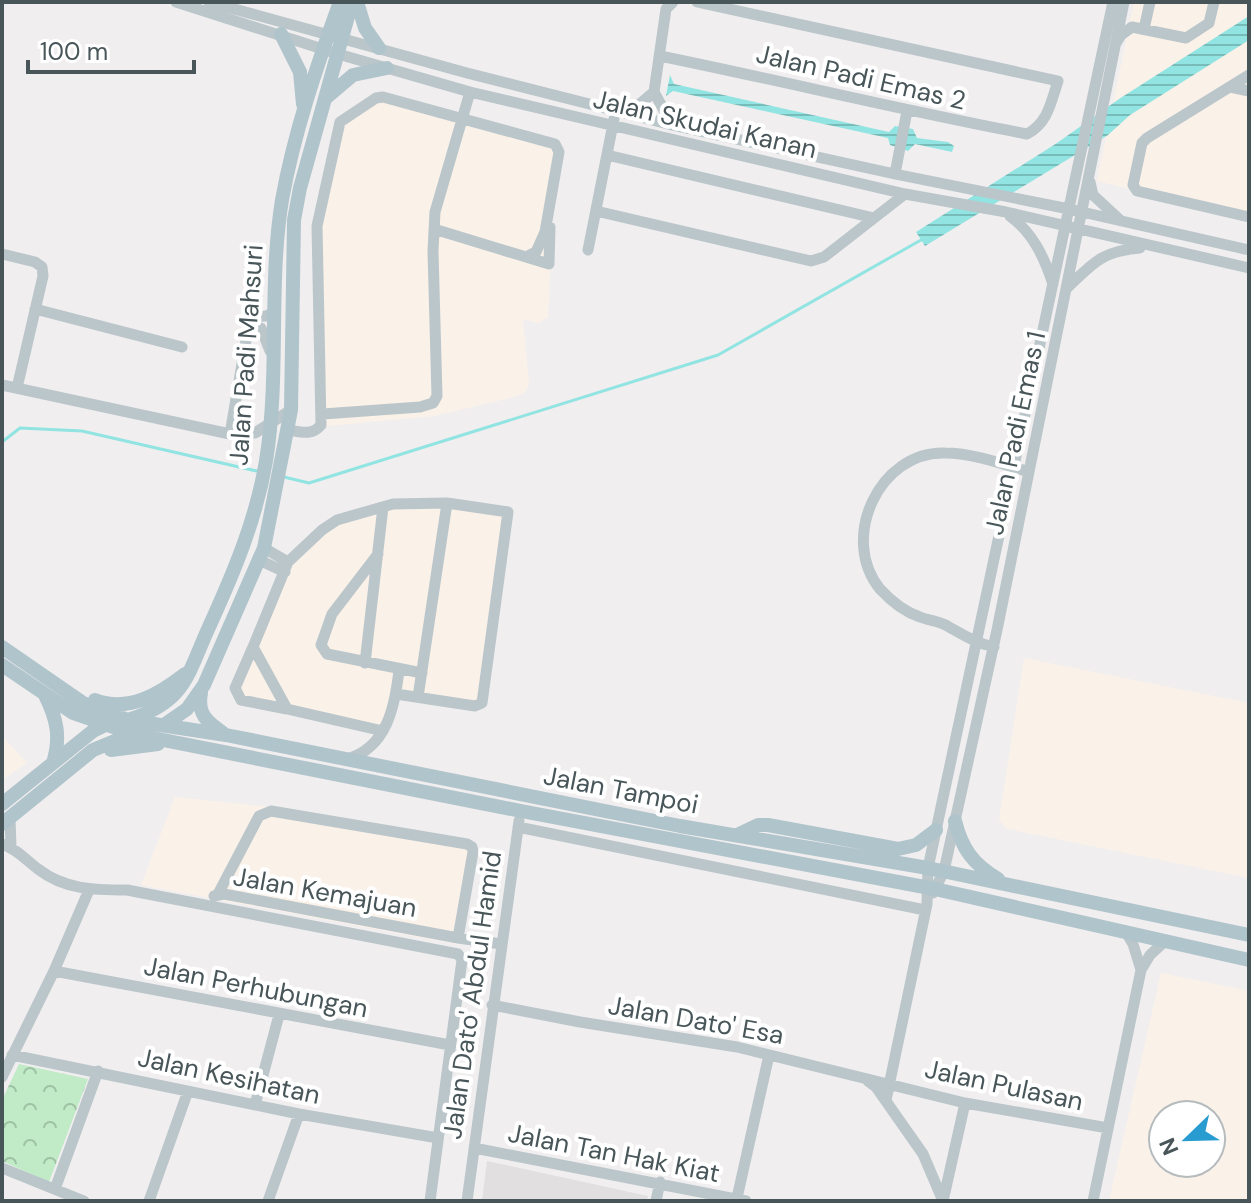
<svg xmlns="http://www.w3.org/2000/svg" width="1251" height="1203" viewBox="0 0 1251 1203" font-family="'DM Sans',sans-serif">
<defs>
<pattern id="forest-crowns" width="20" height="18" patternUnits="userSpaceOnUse" patternTransform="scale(2)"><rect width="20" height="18" fill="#c0ebc6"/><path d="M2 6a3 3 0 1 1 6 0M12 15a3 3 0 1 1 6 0" fill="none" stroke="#9ec1a4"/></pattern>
<pattern id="water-rules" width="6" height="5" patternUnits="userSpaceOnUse" patternTransform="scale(2)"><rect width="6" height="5" fill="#91e4e1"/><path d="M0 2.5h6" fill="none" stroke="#78bcb9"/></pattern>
</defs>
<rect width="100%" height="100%" fill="#f1eeef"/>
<path fill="#faf1e9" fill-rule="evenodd" d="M1134,2h115v216l-152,-37z
M373,95l96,20 88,26 -9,176 -9,6 -16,-4 6,65 -4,8 -7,4 -83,20 -119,11 -3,-208 21,-94z
M448,499l63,9 -25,198 -87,-8 -14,38 -146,-32 -4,-4 -4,-13 48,-112 57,-59z
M1024,658l225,45v175l-241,-49 -5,-4 -4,-5z
M2,736l25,27 -25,17z
M175,797l114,12 185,33 -14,103 -319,-60z
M1161,973l88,18v210h-140zM1211,1115v48h-48v-48z"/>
<path fill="#e2dfe0" d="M487,1161l161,35 -1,5h-165z"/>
<path fill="url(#forest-crowns)" d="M19,1064l69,15 -39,103 -47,-21v-61z"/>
<path fill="url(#water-rules)" d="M1249,16v24l-119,75 -22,20 -183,111 -9,-14 141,-89 62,-44z
M670,75l4,9 215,48 6,-6 18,3 4,9 31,4 6,4 -2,6 -37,-8 -7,7 -18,-6 -2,-7 -215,-47 -7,5z"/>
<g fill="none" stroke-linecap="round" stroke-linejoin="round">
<path stroke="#91e4e1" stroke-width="3" d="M2,442l18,-14 62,3 179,41
M284,477l25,6 409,-128 203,-115"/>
<path stroke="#bbc6ca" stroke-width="11" d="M176,2l162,52 132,38 435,102 101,18 243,56
M209,2l258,71 205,52 223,49 174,35 180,41
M1144,29l6,-27
M1116,43l5,-8 11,-8 54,11 23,-15 5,-21
M660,56c123,25 244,55 367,78 21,-11 24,-32 31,-53l-361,-79
M1249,75l-102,63 -5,5 -9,42 4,6 112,26
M1230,87l19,4
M628,114l26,-22
M672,125l-18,-33 12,-83 7,-7
M607,155l267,63
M895,174l12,-63
M1090,182l3,13 27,25
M596,211l215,50 13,-4 81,-63
M1010,216c23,17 34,41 43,68
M434,229l115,35 1,-37
M588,250l26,-131
M2,254l33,8 7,5 1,9 -26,112
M1067,288c26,-25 35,-37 73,-40
M35,309l147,38
M248,325l13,3 9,23
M2,385l228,49 25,-1 36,-23
M323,414l97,-7 13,-4 4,-7 -4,-145 2,-39 35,-120
M288,430c13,2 24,6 33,-5l-4,-199 23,-104 36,-24 7,-1 172,47 4,8 -14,80 -9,20 -10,5
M230,434l20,-117 16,-1 9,-4
M264,548l24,14
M378,554l-46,60 -11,31 6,9 95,19
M259,560l26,12
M253,647l-18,41 6,12 46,9
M994,647c-18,-4 -29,-11 -45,-20 -9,-6 -19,-6 -29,-10 -15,-5 -29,-16 -40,-28 -41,-50 -1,-138 65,-136 27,0 58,11 84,19
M365,663l18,-156
M418,697l29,-194
M383,731l-96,-22 -34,-62 35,-85 34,-32 15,-10 56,-16 54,-1 61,9 -26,191 -7,3 -79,-12
M347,759c40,-11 48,-53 52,-89
M10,818l1,29
M518,827l407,83
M2,844c15,5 24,16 36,25 27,21 57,21 89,21l331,64 4,6 -32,241
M933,893l11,-22 53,-241 127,-628
M218,894l41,-78 12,-5 196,33 5,3 1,5 -15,86
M214,896l10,-2 234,44 43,6
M1127,934l6,10 8,26
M54,971l396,74
M492,1005l88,17 157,25 228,56 143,25
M12,1055l287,59 139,24
M2,1077l52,-106 35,-81
M868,1081l8,6 47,67 20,47
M886,1100l41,-196 1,-36 185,-866
M255,1105l24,-90
M474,1148l272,53
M2,1168l82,33
M55,1189l43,-118
M737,1198l32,-143
M149,1201l39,-110
M268,1201l31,-87
M467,1201l52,-380
M656,1201l4,-19
M943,1201l22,-98
M1093,1201l48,-231 9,-15 13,-12"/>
<path stroke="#b0c4cb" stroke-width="14" d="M357,2l8,26 14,20
M281,34l19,38 3,32
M327,97l26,-22 34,-7
M2,647l81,56 45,17 98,15 454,91 248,42 321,67
M2,665l71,48 60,21 388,77 414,78 314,71
M201,693c-4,21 6,29 22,40
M45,695c12,24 16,42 8,68
M95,700c34,13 64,-6 90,-26
M131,719c55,-18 56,-44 78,-92 25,-55 47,-107 57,-166 14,-86 2,-175 16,-261 12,-67 35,-135 58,-198
M164,725l23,-16 17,-24 60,-137 27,-138 3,-190 6,-32 52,-186
M111,750l47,-6
M2,804l91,-73 14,-7
M955,821c7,28 18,43 43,58
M2,824l91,-74 39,-16
M737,835l21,-10h10l130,24 18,-4 20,-15"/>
</g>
<g text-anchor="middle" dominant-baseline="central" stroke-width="8" stroke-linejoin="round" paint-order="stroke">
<g font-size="26" fill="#48565a" stroke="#fff">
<text transform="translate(861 77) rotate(13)">Jalan Padi Emas 2</text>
<text transform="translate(705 124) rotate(13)">Jalan Skudai Kanan</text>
<text transform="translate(246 355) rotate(-86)">Jalan Padi Mahsuri</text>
<text transform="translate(1015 433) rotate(-78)">Jalan Padi Emas 1</text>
<text transform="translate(621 790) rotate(11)">Jalan Tampoi</text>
<text transform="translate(325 892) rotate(10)">Jalan Kemajuan</text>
<text transform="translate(256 987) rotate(11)">Jalan Perhubungan</text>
<text transform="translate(472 995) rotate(-82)">Jalan Dato' Abdul Hamid</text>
<text transform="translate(696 1020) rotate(10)">Jalan Dato' Esa</text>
<text transform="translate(229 1076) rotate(12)">Jalan Kesihatan</text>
<text transform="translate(1004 1085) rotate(12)">Jalan Pulasan</text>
<text transform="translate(614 1153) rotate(11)">Jalan Tan Hak Kiat</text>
</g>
</g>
<rect width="1251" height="1203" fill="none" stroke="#48565a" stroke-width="8"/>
<g transform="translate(1187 1139) rotate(247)"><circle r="38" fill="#ffffff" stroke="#b6bbbd" stroke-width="2"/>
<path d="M0-6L14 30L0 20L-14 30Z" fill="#289cd1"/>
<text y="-12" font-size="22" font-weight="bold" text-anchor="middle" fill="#48565a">N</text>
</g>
<path d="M28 60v12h166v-12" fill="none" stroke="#48565a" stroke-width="4"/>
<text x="40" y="60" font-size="24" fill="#48565a" stroke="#ffffff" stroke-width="6" paint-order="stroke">100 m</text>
</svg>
